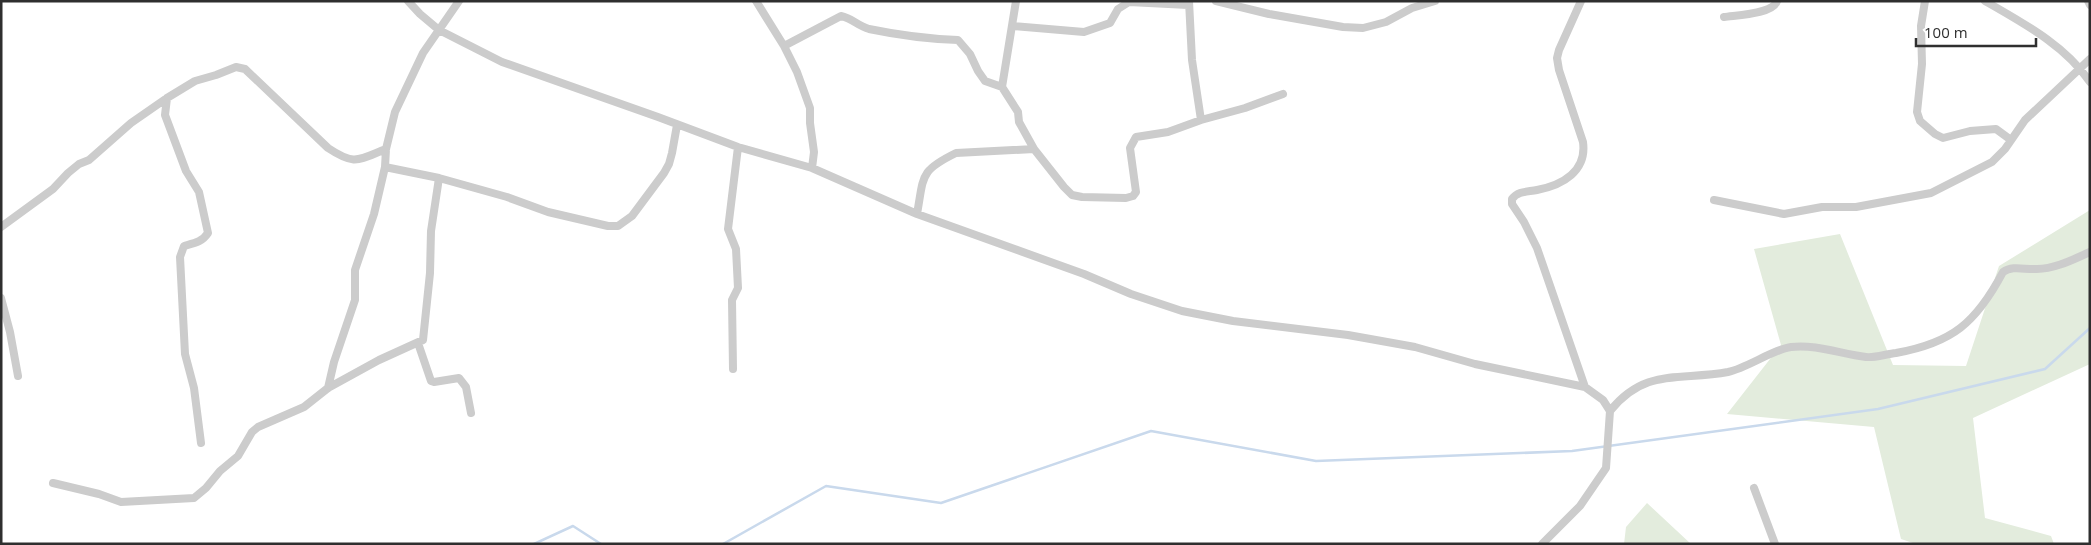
<svg xmlns="http://www.w3.org/2000/svg" width="2091" height="545" viewBox="0 0 2091 545" font-family="'Open Sans',sans-serif">
<rect width="100%" height="100%" fill="#fff"/>
<path fill="#e3ecdd" d="M2090,210v154l-117,54 12,100 66,18 3,8h-138l-15,-5 -27,-112 -147,-13 54,-69 -27,-96 86,-15 53,131 73,1 33,-100z
M1647,503l44,41h-67l2,-17z"/>
<g fill="none" stroke-linecap="round" stroke-linejoin="round">
<path stroke="#c9d9ec" stroke-width="2.5" d="M534,544l39,-18 28,18
M723,544l103,-58 115,17 210,-72 165,30 256,-10 306,-42 167,-40 45,-41"/>
<path stroke="#ccc" stroke-width="8" d="M408,1l12,13 19,16 63,32 156,55 80,30 74,21 105,46 167,60 47,20 51,17 51,10 115,14 67,12 60,17 110,23 18,13 7,11 -4,57 -26,38 -38,38
M756,1l28,45 13,26 13,36v15l4,29 -2,16
M1016,1l-14,86 16,25 1,10 15,27 30,38 8,8 10,2 44,1 7,-2 3,-4 -6,-44 6,-11 32,-5 33,-12
M1189,1l3,59 9,60 44,-12 38,-14
M1216,1l53,13 74,13 20,1 23,-6 26,-14 23,-7
M1581,1l-22,49 -2,8 2,12 24,72c4,29 -20,43 -46,48 -10,2 -19,1 -25,9v5l12,18 13,26 48,139
M1925,1l-4,25 1,38 -5,48 3,9 15,13 8,4 27,-7 26,-2 15,11
M1985,1c38,22 80,44 105,81
M2088,1l2,4
M1724,17c13,-2 49,-3 53,-16
M1013,26l71,6 26,-9 8,-14 11,-7 59,3
M784,46l57,-30c11,2 17,10 28,13 29,6 59,10 89,11l12,14 8,17 7,10 17,6
M167,98l-2,17 21,56 13,21 9,41c-6,9 -13,10 -24,13l-4,11 5,97 9,34 7,55
M385,167l54,11 68,19 41,15 60,14h10l14,-10 32,-43 5,-9 3,-11 5,-28
M1714,200l70,14 38,-7h34l75,-14 61,-31 13,-13 20,-29 65,-61
M917,214c7,-38 2,-43 39,-61l78,-4
M1,227l52,-38 15,-16 11,-9 10,-4 42,-37 36,-25 28,-17 21,-6 20,-8 9,2 83,79c27,18 30,12 58,1
M1,298l9,34 8,44
M418,343l13,38 3,1 25,-4 7,9 5,26
M733,369l-1,-69 6,-12 -2,-39 -8,-20 10,-82
M328,388l6,-26 21,-62v-30l19,-56 11,-47 1,-18 9,-37 28,-59 36,-52
M1610,411c35,-44 70,-30 118,-39 19,-4 46,-23 63,-25 25,-3 50,7 75,10 9,1 20,-3 30,-4 56,-10 80,-30 107,-81 10,-7 22,-2 34,-3 18,0 37,-10 53,-17
M53,483l46,11 22,8 73,-4 12,-10 14,-17 18,-15 14,-24 6,-5 46,-20 24,-19 51,-28 44,-20 7,-67 1,-42 8,-53
M1754,488l21,56"/>
</g>
<rect width="2091" height="545" fill="none" stroke="#2f2f2f" stroke-width="5"/>
<path d="M1916 38v8h120v-8" fill="none" stroke="#2f2f2f" stroke-width="2.5"/>
<text x="1924" y="38" font-size="15" fill="#2f2f2f" stroke="#ffffff" stroke-width="4" paint-order="stroke">100 m</text>
</svg>
